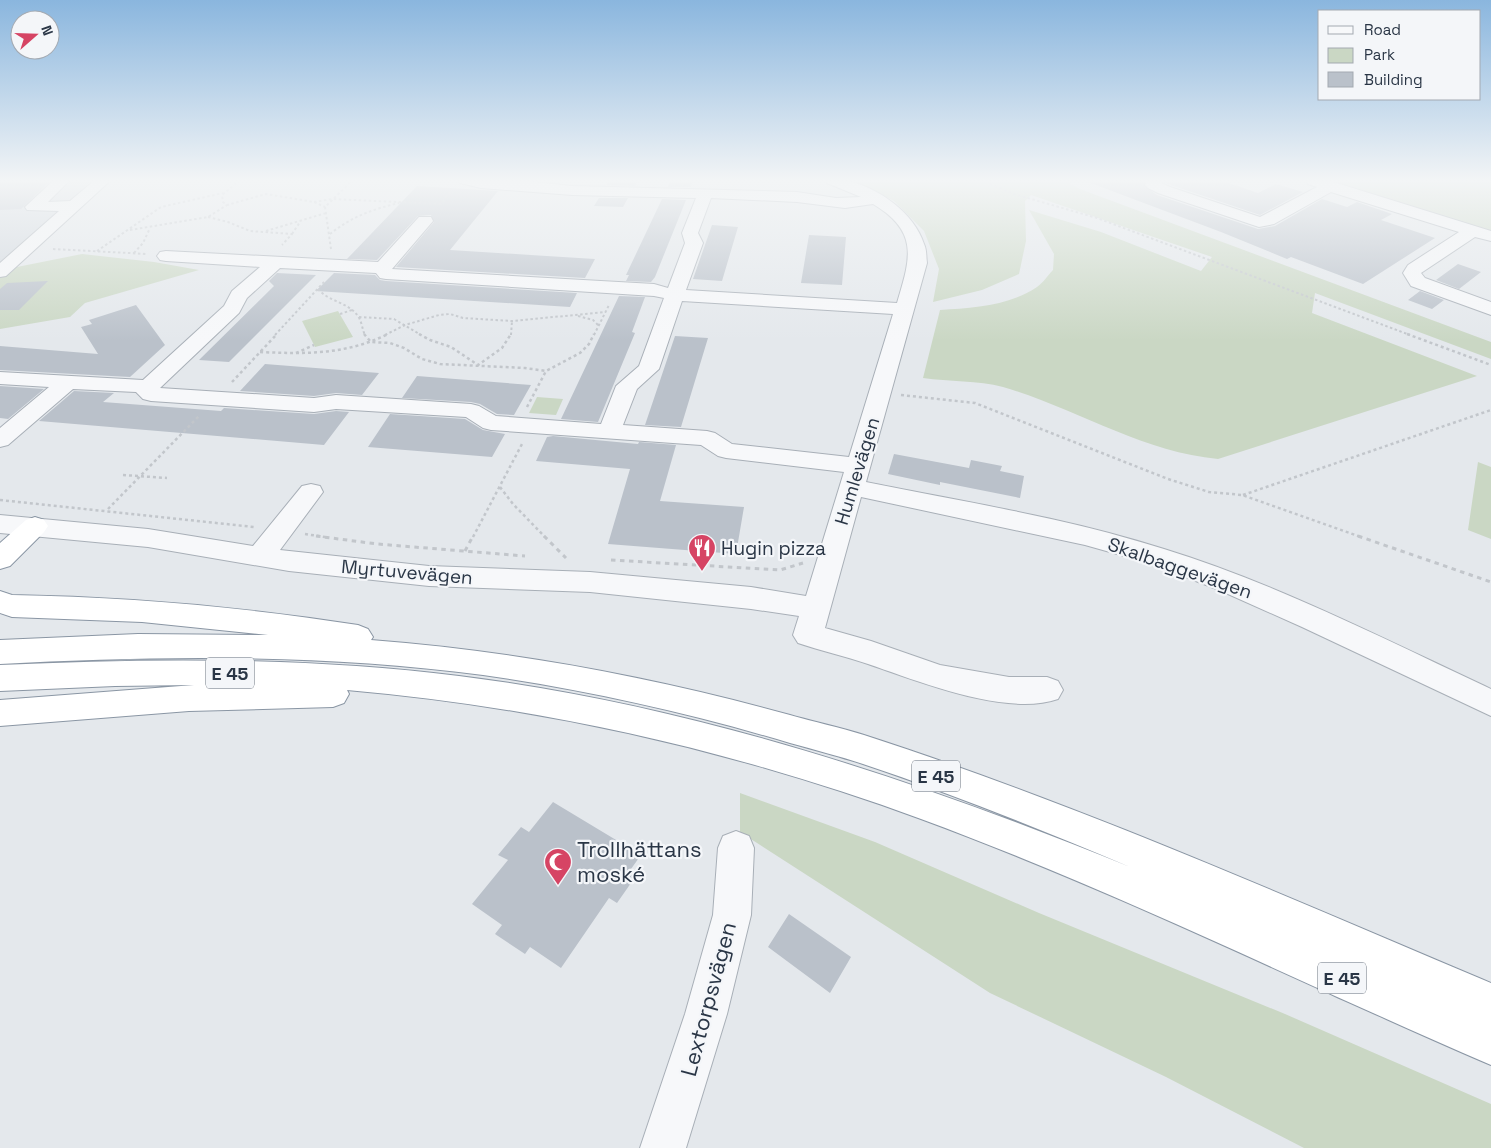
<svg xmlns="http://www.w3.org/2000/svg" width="1491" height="1148" viewBox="0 0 1491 1148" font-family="'Space Grotesk',sans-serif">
<rect width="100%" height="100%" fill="#e4e8ec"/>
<path fill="#d1d7de" d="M0,180h97l-97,84z"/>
<path fill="#cad7c4" d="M854,180h210l16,9 411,153v17l-176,-66 -3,20 165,63 -259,83c-76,-7 -143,-51 -215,-72 -25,-7 -54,-5 -80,-9l17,-68c33,-2 69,-4 97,-23 6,-4 11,-12 16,-17l1,-16 -25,-44 72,22 100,39 11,-14 -181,-62 -6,6 1,40 -7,33 -37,16 -49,12 6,-33 -15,-38 -30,-30z
M1330,180h161v51l-16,-5z
M82,254l72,8 45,8 -114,33 -15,14 -70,12v-51l12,-10z
M338,311l15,26 -38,10 -13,-26z
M537,397l26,2 -7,16 -27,-2z
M1478,462l13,5v72l-23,-9z
M740,793l135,49 164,71 246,101 206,90v44h-187l-138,-71 -176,-84 -250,-161z"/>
<path fill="#bac1ca" d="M0,180h51l-30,29 -21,1z
M608,180h30l-3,6 -29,-1z
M671,180h22l-2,7h-23z
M1088,180h57l-1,6 13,9 101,34 17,-3 47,-27 25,8 10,-5 35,12 -11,6 54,18 -72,46 -72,-27 -4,2 -66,-27 -133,-50z
M1165,180h55l38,13 18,-9 27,8 -43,23 -89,-30 -7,-3z
M417,186l81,5 -48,59 145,9 -10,19 -189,-11 38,-45 -3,-7 -13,1 -41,44 -30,-1z
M599,198h29l-5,9 -29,-1z
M662,199l24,1 -31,77 -4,5 -25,-1 3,-6h-3z
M712,225l26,2 -16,54 -29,-2z
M809,235l37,2 -4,48 -41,-2z
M1458,264l23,8 -22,17 -23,-9z
M277,273l39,2 -87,87 -30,-2 75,-74 -5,-5z
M334,273l41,2 5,5 6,1 191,12 -7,14 -254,-16z
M48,281l-29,29h-19v-21l7,-6z
M1420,291l24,9 -12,9 -24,-9z
M619,296l26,1 -13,35 3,1 -37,89 -37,-3z
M136,305l29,40 -35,32 -130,-7v-24l98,8 -17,-27 11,-3 -3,-4z
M675,336l33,2 -27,89 -36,-2z
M265,364l114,9 -17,22 -26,-2 -22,3 -74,-5z
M417,376l114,9 -17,30 -17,-1 -17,-10 -9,-2 -69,-4z
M0,386l44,3 -36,30 -8,-1z
M74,391l40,2 -11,9 118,9 3,-3 90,6 22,-3 13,1 -25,33 -285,-24z
M390,414l75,5 18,11 22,4 -13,23 -124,-10z
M553,436l85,8 1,-2 37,3 -16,56 84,6 -8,47 -128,-10 22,-75 -94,-8 11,-24z
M894,454l75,14 2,-8 31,6 -2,5 24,5 -4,22 -80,-16v3l-52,-11z
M553,802l88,53 -10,14 7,4 -21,30 -8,-5 -48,70 -31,-21 -5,7 -30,-20 7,-9 -30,-21 36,-44 -10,-5 23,-28 8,5z
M789,914l62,43 -21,36 -62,-46z"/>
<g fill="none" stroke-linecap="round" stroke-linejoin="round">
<defs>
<path id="minor" d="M54,180h16l-22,22 22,-1 25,-21h16l-105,96 -6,1v-14l59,-52 -32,-1 -2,-3z
M458,180h58l56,6 225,6 39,6 25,-1 -34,-14 -2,-3c7,0 16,-1 23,1 31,7 66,32 76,63 3,6 2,13 3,19l-61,219c99,20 201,36 298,67 111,34 222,91 327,140v27l-189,-89 -83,-37 -70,-27 -64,-18 -224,-48 -36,131 46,13 69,24 69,12h38l11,4 5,9 -5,9c-52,18 -140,-18 -190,-35 -23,-8 -47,-13 -70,-21l-5,-8 6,-19 -48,-7 -161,-17 -161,-6 -140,-15 -141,-24 -148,-14v-18l148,14 105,17 49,-60 9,-2 9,2 3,6 -43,58 149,16 161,6 161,15 55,9 38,-124 -118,-14 -8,-2 -17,-11 -210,-15 -8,-2 -17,-11 -130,-8 -22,3 -163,-11 -8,-2 -7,-7 -63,-3 -65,56 -8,2v-19l49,-41 -49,-3v-12l143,8 81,-74 8,-15 28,-24 -94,-6 -6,-1 -3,-4 3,-4 6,-1 212,11 41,-45h12l2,4 -41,48 262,15 14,4 17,-45 -3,-10 14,-35 -124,-3 -91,-7 -21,-5zM711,198l86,4 48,6 28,-4c47,28 37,55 24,99l-211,-13 17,-47 -5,-10zM280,268l96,5 4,5 6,1 268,17 10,2 -25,68 -23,20 -15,38 -105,-8 -17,-10 -8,-2 -135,-9 -22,3 -154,-10 79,-75 8,-15zM682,301l211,13 -44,143 -117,-13 -17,-11 -8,-2 -84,-6 14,-36 22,-20z
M1147,180h16l-2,3 9,4 90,30 57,-30 -9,-3 -2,-4h21l164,51v10l-16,-4 -54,36 4,5 66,24v13l-80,-29 -8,-13 5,-8 51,-33 -128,-40 -57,32 -15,3 -101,-34 -10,-5 -3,-3z
M736,831l13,5 5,12 -3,67 -24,99 -41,134h-46l45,-134 28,-99 5,-67 5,-12z"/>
<path id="highway" d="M35,517l9,3 4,6 -4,6 -34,34 -10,3v-26l26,-23z
M0,591l12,4c117,2 231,12 346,30l10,4 5,8 -2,3c142,11 282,37 419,75 24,7 49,12 74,20 214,69 420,161 627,248v82c-52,-22 -104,-46 -156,-69 -136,-62 -273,-125 -414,-177 -185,-68 -378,-112 -574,-129l2,4 -5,9 -11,4 -144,4 -189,15v-26l194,-15 -79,1 -115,5v-26c153,-7 307,-8 459,11 232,29 455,103 671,191 -88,-37 -177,-73 -267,-103 -24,-8 -48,-14 -73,-21 -100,-30 -203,-53 -307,-68 -160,-21 -322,-20 -483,-11v-24l138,-6 130,1 -126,-13 -130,-5 -12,-4z"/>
</defs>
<use href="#minor" stroke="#a8afb7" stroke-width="2"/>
<use href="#highway" stroke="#8a96a4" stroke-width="2"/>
<path stroke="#c2c6cb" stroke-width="2" stroke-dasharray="2.5 2.5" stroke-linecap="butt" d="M240,180l-18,15 1,7 4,3 39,-11 48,8 11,5
M981,180l33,14 83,24 313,117
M314,202l18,-3 109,5 10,-14
M208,217l20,5 22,9 42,3 -10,11
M130,230l78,-13 19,-12
M266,231l60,-18
M292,234l8,-12
M330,234c21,-17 43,-25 69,-31
M53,249l94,5
M331,249l-6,-42 28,-27
M97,251l64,-44 62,-14
M134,253l9,-10 7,-15
M318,289c11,13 30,13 40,27 4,6 4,13 7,19
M340,314l12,-4
M578,316l15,4 6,6
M359,317l35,2 27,16
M275,335l49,-53
M385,335l20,-10 34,-10 11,-1 13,4 49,3 94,-9
M511,335l1,-14
M594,335l15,-30"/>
<path stroke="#c2c6cb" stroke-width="2.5" stroke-dasharray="3 3" stroke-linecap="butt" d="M364,334l7,8 19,1 14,5 18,11 18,5 85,4 21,3 34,-18 9,-9 5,-10
M419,334l11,6 21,7 27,18 24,-17 9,-14
M1407,334l84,31
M260,352c46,2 85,3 128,-18
M296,353l18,-8
M232,382l45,-48
M901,395l74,8 193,76 41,13 33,3 119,42
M527,407l19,-36
M123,475l44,3
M500,487l13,17 32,33
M1243,495l248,-85
M0,500l254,27
M108,509l92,-94
M305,534l20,3
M473,537l49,-93"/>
<path stroke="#c2c6cb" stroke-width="3" stroke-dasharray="4.5 4.5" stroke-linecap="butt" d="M316,536l61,8 148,12
M544,536l22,22
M1358,536l133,46
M465,551l8,-15
M611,560l169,10 23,-7"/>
<use href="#minor" fill="#f7f8fa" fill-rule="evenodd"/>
<use href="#highway" fill="#fff" fill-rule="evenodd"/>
</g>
<linearGradient id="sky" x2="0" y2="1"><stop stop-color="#8ab6de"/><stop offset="0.53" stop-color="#f3f5f6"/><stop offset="1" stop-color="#f3f5f6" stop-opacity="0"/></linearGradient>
<rect width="1491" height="341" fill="url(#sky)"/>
<defs>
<symbol id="restaurant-pin" viewBox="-11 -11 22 30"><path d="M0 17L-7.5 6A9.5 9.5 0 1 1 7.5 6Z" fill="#d64464" stroke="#f4f6f9"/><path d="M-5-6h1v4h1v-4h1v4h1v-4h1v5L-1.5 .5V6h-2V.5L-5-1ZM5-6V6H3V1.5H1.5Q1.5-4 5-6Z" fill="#fff"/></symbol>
<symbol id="mosque-pin" viewBox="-11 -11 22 30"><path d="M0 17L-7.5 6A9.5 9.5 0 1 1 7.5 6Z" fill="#d64464" stroke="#f4f6f9"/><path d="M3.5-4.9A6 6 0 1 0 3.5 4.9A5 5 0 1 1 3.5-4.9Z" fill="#fff"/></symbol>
</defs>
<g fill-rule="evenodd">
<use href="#restaurant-pin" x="686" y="532" width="32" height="43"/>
<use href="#mosque-pin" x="542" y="846" width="32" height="43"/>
</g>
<g text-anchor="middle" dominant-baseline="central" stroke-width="4.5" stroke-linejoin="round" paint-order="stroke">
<g fill="#f4f6f9" stroke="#67707c" stroke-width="1">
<rect x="206" y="657.5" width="48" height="31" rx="4"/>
<rect x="912" y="760.5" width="48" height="31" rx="4"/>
<rect x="1318" y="962.5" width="48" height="31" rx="4"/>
</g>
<g font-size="18" font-weight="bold" fill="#2a3646">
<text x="230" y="673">E 45</text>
<text x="936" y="776">E 45</text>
<text x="1342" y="978">E 45</text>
</g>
<g font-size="19" fill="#2a3646" stroke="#f4f6f9">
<text transform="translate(857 471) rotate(-73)">Humlevägen</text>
<text transform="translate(1180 568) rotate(19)">Skalbaggevägen</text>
<text transform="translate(407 572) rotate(5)">Myrtuvevägen</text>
</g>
<g font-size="19" fill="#2a3646" stroke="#f4f6f9" text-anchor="start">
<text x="721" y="548">Hugin pizza</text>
</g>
<g font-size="22" fill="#2a3646" stroke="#f4f6f9" text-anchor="start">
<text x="577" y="849">Trollhättans<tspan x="577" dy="25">moské</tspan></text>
</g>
<g font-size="22" fill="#2a3646" stroke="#f4f6f9">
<text transform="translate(708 999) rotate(-75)">Lextorpsvägen</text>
</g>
</g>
<rect x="1318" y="10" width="162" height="90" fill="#f4f6f9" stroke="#a3a9b1"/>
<rect x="1328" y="26" width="25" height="8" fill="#f7f8fa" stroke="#a3a9b1"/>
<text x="1364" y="35" font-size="15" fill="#2a3646">Road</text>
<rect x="1328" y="48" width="25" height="15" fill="#cad7c4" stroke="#a3a9b1"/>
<text x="1364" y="60" font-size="15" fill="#2a3646">Park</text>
<rect x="1328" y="72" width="25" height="15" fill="#bac1ca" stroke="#a3a9b1"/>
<text x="1364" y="85" font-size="15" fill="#2a3646">Building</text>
<g transform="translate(35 35) rotate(70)"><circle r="24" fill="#f4f6f9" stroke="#a3a9b1"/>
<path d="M0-4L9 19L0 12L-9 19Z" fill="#d64464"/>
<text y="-8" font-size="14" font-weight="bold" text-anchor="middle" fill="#2a3646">N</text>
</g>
</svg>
